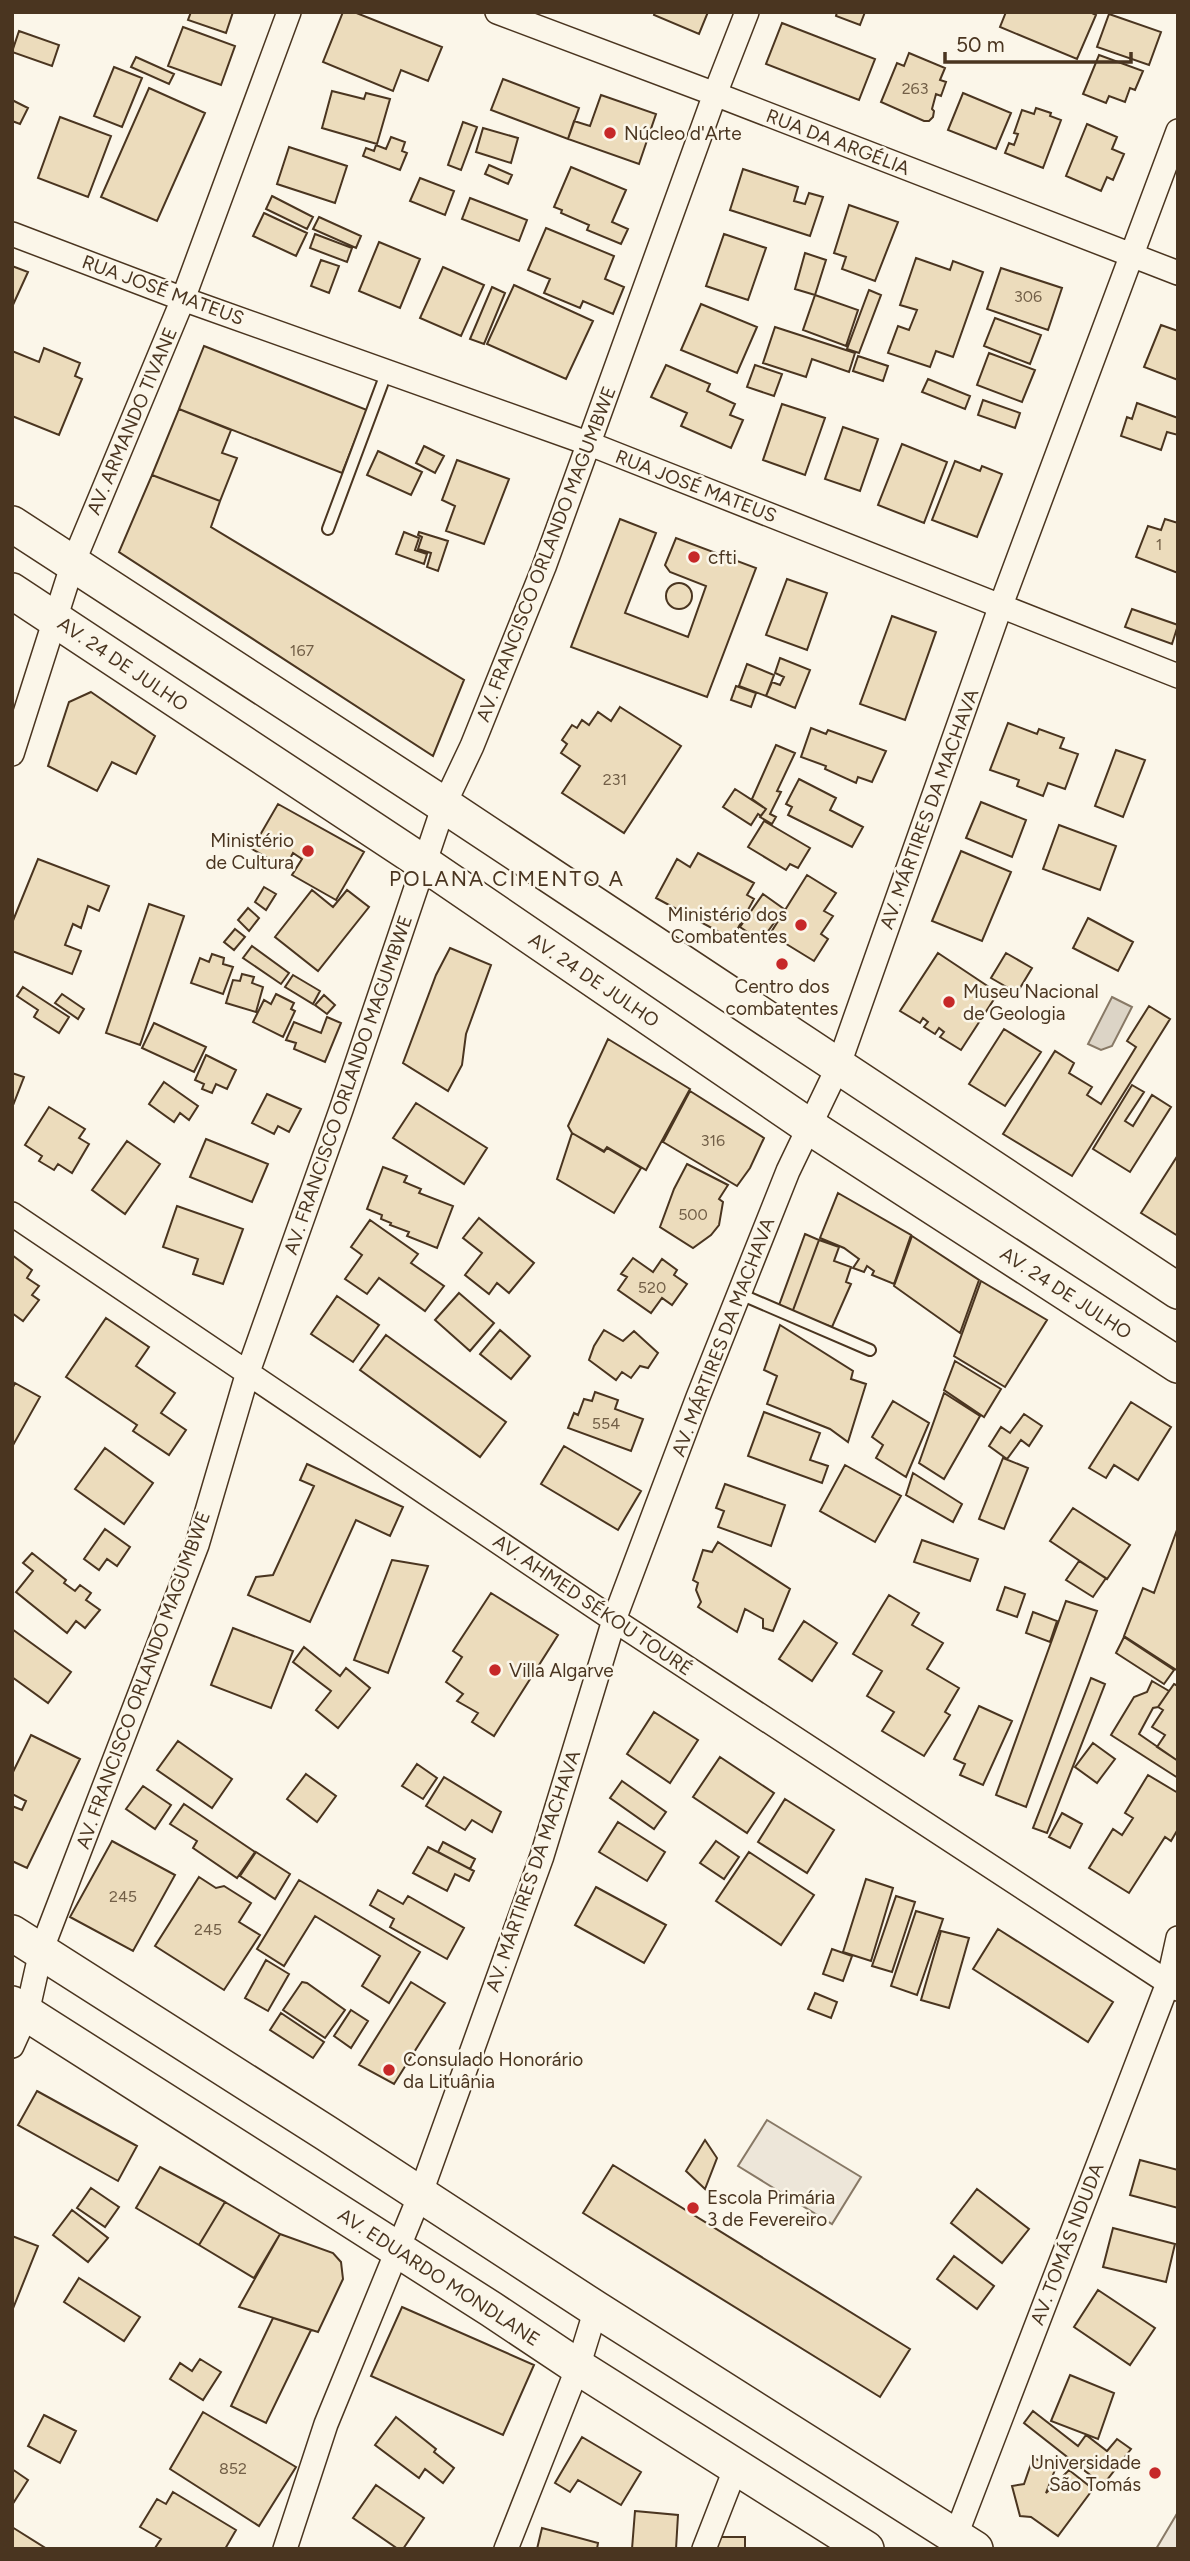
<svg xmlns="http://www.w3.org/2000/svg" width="1190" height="2561" viewBox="0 0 1190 2561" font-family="Figtree,sans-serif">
<rect width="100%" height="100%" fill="#fbf6e9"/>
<path fill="#ede6d9" stroke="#887966" stroke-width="2" d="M767,2120l94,57 -29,47 -94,-58z
M1178,2512v37h-22z"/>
<path fill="#dcd4c6" stroke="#887966" stroke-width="2" d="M1112,997l20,10 -20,39 -11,4 -13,-6z"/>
<path fill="#ecdcbc" stroke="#4a3520" stroke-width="2" d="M191,12h42l-7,21 -38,-13z
M343,12h11l88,35 -14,34 -27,-11 -8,21 -70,-29z
M655,12h53l-9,22 -45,-19z
M837,12h28l-5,13 -24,-9z
M1006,12h84l6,3 -19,44 -77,-32z
M1109,14l52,18 -12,33 -52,-18z
M782,23l93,36 -16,41 -93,-36z
M183,27l52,19 -14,39 -53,-19z
M19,31l40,14 -7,21 -40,-14z
M909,53l36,15 -5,12 6,2 -5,14 -5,-2 -4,15 2,2 -1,6 -4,4h-5l-43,-19 16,-39 7,3z
M1099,55l44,16 -8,19 -5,-2 -5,14 -16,-6 -3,7 -23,-9z
M136,57l38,17 -5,10 -38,-17z
M114,67l28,11 -20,49 -28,-11z
M503,79l76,29 -11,31 -77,-29z
M149,88l56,25 -48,108 -56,-24z
M332,91l32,8 2,-6 24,6 -13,45 -55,-16z
M963,93l48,20 -15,36 -48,-19z
M601,95l55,19 -17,50 -71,-25 6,-18 16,5z
M12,100l16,8 -8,16 -8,-3z
M1036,108l15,5 -1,3 11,4 -18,48 -38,-15 4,-10 5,2 4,-11 -4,-1 8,-23 12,4z
M60,117l51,19 -23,61 -50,-19z
M463,122l14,5 -16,43 -13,-5z
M1087,124l30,13 -5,12 12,5 -11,26 -6,-3 -6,14 -35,-15z
M483,128l35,10 -7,25 -35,-11z
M391,137l14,5 -3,9 5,2 -7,17 -37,-14 3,-8 8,3 2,-6 10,4z
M289,147l58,19 -12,37 -58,-19z
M489,165l23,10 -4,9 -23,-10z
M571,167l55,23 -14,32 16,7 -7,15 -34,-14 2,-5 -28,-12 1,-3 -8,-3z
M743,169l55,18 -4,14 11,3 4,-11 14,4 -13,39 -80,-26z
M420,178l34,13 -9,24 -35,-14z
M272,196l41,21 -6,12 -41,-20z
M470,198l57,22 -8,21 -57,-22z
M849,205l49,17 -23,59 -33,-12 4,-12 -12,-4z
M264,213l43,20 -11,23 -43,-20z
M319,217l42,19 -5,12 -43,-19z
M546,228l68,28 -9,23 19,8 -11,27 -30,-13 -3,7 -36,-15 6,-14 -22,-9z
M315,234l37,14 -5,14 -37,-14z
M724,234l42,14 -18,52 -42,-14z
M379,242l41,17 -20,49 -41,-17z
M805,253l21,7 -11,35 -20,-6z
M916,258l34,12 3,-9 30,11 -30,85 -17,-6 -6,16 -42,-14 10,-27 11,4 8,-20 -17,-5z
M321,260l18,6 -10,27 -18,-7z
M12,266l16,6 -16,35z
M443,267l41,18 -23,51 -41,-18z
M1001,268l61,20 -14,42 -61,-21z
M514,285l79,36 -27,58 -79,-35z
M492,287l13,6 -21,51 -14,-5z
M869,290l12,5 -22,58 -12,-4z
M815,295l43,15 -12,36 -43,-16z
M701,304l56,23 -20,46 -56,-23z
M995,318l46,17 -11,29 -46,-18z
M1161,325l17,6v49l-34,-13z
M775,327l80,26 -6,19 -37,-13 -6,18 -43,-14z
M204,346l163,64 -25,63 -163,-64z
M44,348l36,15 -5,13 7,3 -23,56 -47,-19v-65l27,11z
M989,353l46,17 -13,32 -45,-17z
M858,356l30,10 -5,15 -30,-10z
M666,365l44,19 -3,7 28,13 -5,11 13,5 -12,28 -50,-22 6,-13 -36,-16z
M755,365l27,9 -8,22 -27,-9z
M928,379l42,17 -5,13 -43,-17z
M983,400l37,13 -5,15 -37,-13z
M1137,403l41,15v17l-11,-3 -6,18 -40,-14 6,-19 5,2z
M782,404l43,14 -20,57 -42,-15z
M179,409l52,21 -9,23 15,5 -17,43 -68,-26z
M843,427l35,12 -18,52 -35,-12z
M902,444l45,18 -23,61 -46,-18z
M424,446l20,10 -9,17 -19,-10z
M378,451l44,21 -11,23 -44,-20z
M457,460l52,19 -25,65 -38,-13 9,-25 -13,-6z
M955,461l25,10 2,-5 20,8 -25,63 -45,-17z
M152,475l68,26 -9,26 253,153 -31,76 -314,-204z
M620,519l36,14 -31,80 63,24 18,-51 -36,-14 -5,-7 11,-27 80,30 -49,129 -136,-50z
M1165,519l13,4v50l-42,-16 12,-31 13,4z
M404,532l15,6 -4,12 12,4 -3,10 -28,-10z
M419,532l29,9 -10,30 -11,-4 4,-14 -13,-4 4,-12 -4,-2z
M787,579l40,14 -20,57 -41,-15z
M666 596a13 13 0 1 1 26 0a13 13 0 1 1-26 0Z
M1132,609l46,16 -6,19 -47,-17z
M892,616l44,16 -31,88 -45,-16z
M780,658l30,12 -15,38 -29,-12 6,-14 8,3 4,-8 -9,-4z
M747,664l27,11 -8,21 -27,-10z
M736,686l20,7 -5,14 -20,-7z
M91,692l64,44 -19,38 -24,-12 -15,29 -49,-25 21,-64z
M620,707l61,39 -57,87 -62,-40 18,-27 -19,-13 6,-9 -5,-4 10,-15 5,3 5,-8 7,5 9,-13 13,9z
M1008,723l29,11 2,-5 25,9 -4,10 18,6 -13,35 -17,-6 -5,13 -26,-10 2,-6 -29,-10z
M811,728l15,6 2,-4 58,21 -14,31 -14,-5 -2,6 -31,-14 1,-3 -25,-9z
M776,745l19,8 -18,38 4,1 -11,22 6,3 -4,7 -12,-7 6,-8 -14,-10z
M1116,750l29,10 -22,57 -28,-11z
M799,779l37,19 -6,12 33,17 -11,20 -64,-32 4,-8 -6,-3z
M735,789l31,20 -5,7 -3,-2 -7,11 -28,-18z
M981,802l45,18 -14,37 -46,-19z
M278,804l86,48 -28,48 -44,-25 10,-16 -9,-6 -8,15 -33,-19z
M764,821l46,27 -12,20 -8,-4 -4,6 -38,-23z
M1059,825l57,21 -16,44 -57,-21z
M961,851l50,21 -29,69 -50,-20z
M698,853l56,30 -7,12 7,4 -22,40 -76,-41 21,-39 13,8z
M38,859l71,27 -10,25 -11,-5 -7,22 -8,-4 -8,21 16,6 -9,23 -60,-23v-28z
M807,875l29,18 -12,18 9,5 -12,18 7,5 -14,22 -44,-27z
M264,887l12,7 -10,16 -11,-8z
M312,890l21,17 14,-17 22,17 -51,64 -43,-34z
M763,894l21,15 -23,32 -21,-14z
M149,904l35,12 -44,129 -34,-12z
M248,908l11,10 -10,13 -11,-11z
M1088,918l45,24 -15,29 -45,-23z
M235,929l10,8 -11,13 -10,-8z
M252,946l37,27 -8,11 -38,-26z
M450,948l41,17 -25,69 -4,31 -14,26 -45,-28 33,-88z
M938,953l60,40 -37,57 -21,-13 4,-5 -5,-4 -4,6 -11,-7 4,-5 -5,-4 -3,5 -20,-12z
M1006,953l26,15 -15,25 -26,-15z
M212,954l12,4 -1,6 10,3 -10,27 -32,-11 9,-25 9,4z
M242,974l12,3 -2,6 11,4 -7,25 -30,-9 7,-23 7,1z
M293,975l27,16 -7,13 -28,-17z
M23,987l46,30 -10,16 -25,-16 4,-7 -21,-14z
M62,994l22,15 -6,10 -23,-16z
M276,994l18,9 -3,6 4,2 -12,26 -30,-15 11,-22 7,4z
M324,995l11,10 -8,9 -12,-9z
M1149,1006l21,13 -98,157 -69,-42 52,-83 19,12 -5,10 23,14 -5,8 14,9 35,-57 -9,-6z
M327,1017l14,6 -16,39 -31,-13 2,-6 -10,-3 8,-18 27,11z
M154,1023l52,24 -12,25 -52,-24z
M1004,1029l37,23 -36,54 -36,-22z
M608,1039l82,50 -44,81 -39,-23 -3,4 -32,-18 -4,-7z
M206,1055l30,15 -9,19 -11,-5 -4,9 -10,-4 2,-5 -9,-4z
M12,1073l12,4 -12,31z
M164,1082l34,24 -9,14 -9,-7 -6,9 -25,-18z
M1132,1085l12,7 -19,29 8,5 19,-31 19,12 -41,65 -37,-23z
M690,1091l74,47 -14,30 -13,18 -74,-44z
M267,1094l34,15 -12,23 -11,-6 -4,8 -22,-11z
M416,1103l71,45 -23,36 -71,-46z
M49,1107l36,22 -6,9 10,6 -17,29 -14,-9 -4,6 -15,-9 3,-5 -17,-11z
M572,1133l32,19 3,-4 34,20 -27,45 -57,-34z
M206,1139l62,25 -16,38 -62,-25z
M127,1141l33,23 -35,50 -33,-24z
M1178,1155v81l-37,-23z
M687,1164l41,21 -9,14 4,3 -4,23 -8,10 -18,13 -33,-21 14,-38z
M383,1167l24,9 -3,6 17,7 -2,4 34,13 -16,42 -30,-12 2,-4 -19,-7 1,-2 -10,-4 1,-4 -15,-6z
M838,1193l73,42 -17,49 -22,-9 2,-4 -7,-5 -3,6 -11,-4 6,-9 -15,-11 -24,-10z
M177,1206l66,23 -20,55 -30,-10 5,-15 -35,-12z
M479,1218l55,45 -25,30 -12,-10 -8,11 -24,-19 17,-22 -19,-15z
M370,1220l48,34 -7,9 33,23 -19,25 -46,-33 -12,16 -22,-15 17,-24 -11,-8z
M805,1234l14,6 -27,73 -14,-5z
M912,1236l67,44 -19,53 -66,-47z
M819,1240l20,7 -5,14 17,6 -5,15 5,2 -19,43 -40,-14z
M12,1255l20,15 -5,8 12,8 -7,9 7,5 -16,21 -11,-8z
M633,1258l20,14 9,-13 15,11 -3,5 13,9 -15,21 -10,-7 -11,15 -33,-23 9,-13 -6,-3z
M981,1281l66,39 -42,67 -51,-31z
M459,1293l35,30 -24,28 -35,-31z
M337,1296l42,29 -26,37 -42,-28z
M106,1318l43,29 -13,19 39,27 -14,20 25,17 -17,25 -36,-24 4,-6 -71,-48z
M780,1325l73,46 -2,8 15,5 -18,58 -18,-13 -63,-25 10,-28 -13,-6z
M500,1330l30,26 -19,23 -31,-25z
M604,1330l19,11 11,-10 24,22 -10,15 -8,-2 -9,12 -9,-6 -6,8 -27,-20 5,-14z
M386,1335l120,87 -26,35 -120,-87z
M955,1361l46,28 -17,28 -40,-27z
M15,1383l25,14 -28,50v-58z
M595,1392l23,8 -3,9 28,10 -12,32 -63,-23 6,-15 4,2 6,-16 8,2z
M944,1393l36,23 -36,63 -25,-16z
M893,1401l36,22 -23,54 -30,-19 7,-13 -11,-8z
M1131,1402l40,25 -33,53 -24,-15 -8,13 -17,-10z
M764,1412l56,21 -10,27 18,6 -6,17 -74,-27z
M1024,1414l18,12 -13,20 -8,-6 -14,19 -18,-13 12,-19 9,6z
M564,1446l77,45 -23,39 -77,-46z
M105,1448l48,35 -29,41 -49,-35z
M1003,1458l25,10 -24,61 -25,-10z
M307,1464l96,43 -13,29 -34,-16 -46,102 -62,-27 8,-18 17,-2 41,-89 -14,-6z
M845,1465l56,31 -26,46 -55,-31z
M913,1473l49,31 -9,18 -47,-27z
M725,1484l60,21 -14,41 -53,-19 6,-16 -8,-3z
M1073,1508l57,37 -23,34 -57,-38z
M1178,1527v144l-54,-35 19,-48 11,5z
M105,1529l25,18 -13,19 -10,-7 -8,11 -15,-11z
M922,1540l56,19 -8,22 -56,-19z
M718,1542l72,47 -17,42 -10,-3v-9l-18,-10 -8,23 -39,-25 3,-5 -5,-12 2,-7 -5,-3 10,-30 9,2z
M32,1553l34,27 -2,3 11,8 5,-6 11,8 -5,7 14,10 -15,18 -9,-7 -9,12 -51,-41 17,-21 -10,-8z
M392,1560l36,6 -40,107 -34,-13z
M1079,1561l27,17 -13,19 -27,-17z
M1005,1587l20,7 -8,23 -20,-7z
M491,1593l67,42 -64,101 -22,-14 6,-9 -21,-12 6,-7 -17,-12 16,-25 -9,-6z
M889,1595l30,18 -7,12 31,18 -16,26 32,19 -14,24 5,3 -26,41 -42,-25 12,-19 -27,-16 15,-25 -29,-17z
M1066,1601l31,10 -71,196 -30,-12z
M1033,1612l24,9 -7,21 -24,-9z
M804,1621l33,22 -25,38 -33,-22z
M233,1628l60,23 -22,57 -60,-23z
M12,1629l59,43 -23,31 -36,-26z
M1124,1637l50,33 -10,14 -48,-31z
M304,1647l36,29 6,-8 24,20 -32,40 -22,-18 15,-19 -38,-29z
M1091,1678l14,6 -58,149 -14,-5z
M1152,1681l17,10 -11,16 -5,1 -14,26 39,27v17l-67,-43 23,-38 13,-5z
M1174,1684l4,2v75l-21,-14 8,-12 -13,-8 11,-17 -5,-3z
M979,1706l33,15 -29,64 -23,-10 5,-11 -11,-5z
M654,1712l44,28 -28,43 -43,-29z
M31,1735l49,24 -53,109 -15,-7v-55l10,4 4,-9 -14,-7v-20z
M178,1741l54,38 -20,29 -55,-38z
M1093,1743l22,16 -18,24 -22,-16z
M720,1757l54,36 -27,40 -54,-36z
M417,1764l20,14 -14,21 -21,-13z
M306,1774l30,22 -19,26 -30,-23z
M1148,1775l30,18v36l-7,12 -6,-4 -36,56 -40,-25 24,-39 9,6 11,-17 -8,-5z
M444,1777l57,35 -9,20 -20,-12 -7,10 -39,-24z
M622,1781l44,31 -12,17 -44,-31z
M143,1786l28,19 -16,24 -29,-20z
M785,1799l49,31 -27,43 -49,-31z
M184,1804l71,48 -18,26 -44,-30 4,-7 -27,-17z
M1062,1813l20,11 -12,24 -21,-11z
M618,1822l47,30 -18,29 -48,-29z
M112,1841l63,34 -42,76 -63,-34z
M716,1841l23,16 -15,22 -24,-16z
M443,1842l32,17 -5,10 -32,-17z
M428,1847l46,24 -5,10 -14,-7 -8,17 -34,-18z
M256,1852l34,22 -15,25 -35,-23z
M749,1852l65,43 -33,50 -65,-44z
M199,1877l17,11 8,-2 27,17 -12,19 21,13 -36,55 -69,-44z
M866,1879l27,9 -22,73 -28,-9z
M299,1880l121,72 -31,51 -27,-17 18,-30 -65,-40 -31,50 -27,-17z
M596,1887l70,38 -22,38 -69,-38z
M378,1890l25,14 5,-8 56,32 -17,31 -57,-32 4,-8 -24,-14z
M896,1896l19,6 -23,70 -20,-6z
M916,1911l27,8 -26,76 -26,-9z
M998,1929l115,73 -25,40 -115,-73z
M941,1931l28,7 -20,70 -28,-8z
M832,1949l20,7 -9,25 -20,-7z
M266,1960l23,14 -21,37 -23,-13z
M302,1982l5,1 38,27 -20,28 -42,-28z
M411,1982l34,21 -51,81 -35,-19z
M815,1993l22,9 -6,16 -23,-9z
M351,2010l17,11 -17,27 -17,-12z
M281,2013l43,29 -11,16 -43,-28z
M37,2091l100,55 -19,35 -100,-56z
M705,2140l12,18 -12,31 -19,-18z
M1140,2160l38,10v38l-48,-13z
M613,2165l297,184 -30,48 -297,-184z
M160,2167l65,35 -26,43 -63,-37z
M91,2188l28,19 -14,20 -28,-19z
M977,2189l52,40 -27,34 -51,-40z
M225,2202l55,32 -26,44 -55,-33z
M72,2210l36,28 -20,24 -35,-27z
M1113,2228l62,16 -9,38 -63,-15z
M280,2234l53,19 8,9 2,17 -25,53 -79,-25z
M12,2236l26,10 -26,65z
M954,2256l40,30 -17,23 -40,-30z
M79,2278l61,39 -16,24 -60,-39z
M1098,2290l57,38 -25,37 -56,-38z
M402,2307l132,58 -31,70 -132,-59z
M273,2318l38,12 -45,93 -35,-17z
M200,2359l21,13 -18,28 -33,-21 10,-16 12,8z
M1070,2375l44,18 -16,46 -47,-18z
M1033,2411l45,35 8,-11 21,16 10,-12 14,10 -28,36 -79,-62z
M203,2412l93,55 -37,59 -89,-57z
M44,2415l32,16 -16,32 -32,-17z
M396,2417l40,32 -2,3 20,16 -11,15 -18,-14 -6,9 -44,-33z
M582,2437l59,35 -20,33 -43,-25 -8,12 -15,-9z
M1033,2458l23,9 -10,26 23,-23 24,19 -35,47 -27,-19 -11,-1 -8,-30 12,-2z
M12,2469l16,11 -16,25z
M376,2485l48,33 -21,31h-5l-45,-31z
M173,2492l63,38 -11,19 -70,-1 6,-9 -21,-12 17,-28 9,5z
M635,2511l43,4 -2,34h-44z
M12,2527l35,22h-35z
M542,2528l56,15 -1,6h-60z
M713,2537h32v12h-31z"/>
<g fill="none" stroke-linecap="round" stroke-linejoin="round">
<defs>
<path id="service" d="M328,529l59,-158
M740,1294l130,56"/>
<path id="minor" d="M497,12l218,82 463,179
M12,234l171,65 407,145 588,232
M12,754l61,-191 110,-264 106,-287
M12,1214l602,406 564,369
M12,2046l15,-33 14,-62 156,-406 51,-173 93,-262 103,-305 28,-59 72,-179 171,-473 32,-82
M951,2548l217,-565 10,-45
M285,2549l41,-125 94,-229 122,-339 72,-236 84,-223 90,-226 50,-104 163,-462 177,-474
M506,2549l72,-182 18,-58
M704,2549l32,-82"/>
<path id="primary" d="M12,524l432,281 734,486
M12,591l413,273 385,263 368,238
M12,1933l314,200 270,176 379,240
M12,2004l479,305 87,58 288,182"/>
</defs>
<use href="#service" stroke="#4a3520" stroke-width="14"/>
<use href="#minor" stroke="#4a3520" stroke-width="26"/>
<use href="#primary" stroke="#4a3520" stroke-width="38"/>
<use href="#service" stroke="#fbf6e9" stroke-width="10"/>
<use href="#minor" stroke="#fbf6e9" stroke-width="23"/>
<use href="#primary" stroke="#fbf6e9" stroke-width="35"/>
</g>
<g fill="#c62828" stroke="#fbf6e9" stroke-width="2.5">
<circle cx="610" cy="133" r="7"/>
<circle cx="694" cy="557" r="7"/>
<circle cx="308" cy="851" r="7"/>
<circle cx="801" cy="925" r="7"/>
<circle cx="782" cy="964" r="7"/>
<circle cx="949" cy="1002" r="7"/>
<circle cx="495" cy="1670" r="7"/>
<circle cx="389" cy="2070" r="7"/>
<circle cx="693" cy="2208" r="7"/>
<circle cx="1155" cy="2473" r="7"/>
</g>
<g text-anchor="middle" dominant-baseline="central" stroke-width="5" stroke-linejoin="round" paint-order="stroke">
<g font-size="16" fill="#725f47">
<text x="915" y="88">263</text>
<text x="1028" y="296">306</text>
<text x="1159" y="544">1</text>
<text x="302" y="650">167</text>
<text x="615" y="779">231</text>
<text x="713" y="1140">316</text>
<text x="693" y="1214">500</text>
<text x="652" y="1287">520</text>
<text x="606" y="1423">554</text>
<text x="123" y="1896">245</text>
<text x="208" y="1929">245</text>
<text x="233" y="2468">852</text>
</g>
<g font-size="19" fill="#4a3520" stroke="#fbf6e9" text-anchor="start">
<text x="624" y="133">Núcleo d'Arte</text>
<text x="708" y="557">cfti</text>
<text x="294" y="840" text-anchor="end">Ministério<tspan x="294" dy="22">de Cultura</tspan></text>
<text x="787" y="914" text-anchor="end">Ministério dos<tspan x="787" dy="22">Combatentes</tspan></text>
<text x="782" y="986" text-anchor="middle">Centro dos<tspan x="782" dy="22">combatentes</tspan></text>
<text x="963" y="991">Museu Nacional<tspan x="963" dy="22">de Geologia</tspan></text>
<text x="509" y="1670">Villa Algarve</text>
<text x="403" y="2059">Consulado Honorário<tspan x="403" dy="22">da Lituânia</tspan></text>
<text x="707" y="2197">Escola Primária<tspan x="707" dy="22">3 de Fevereiro</tspan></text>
<text x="1141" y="2462" text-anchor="end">Universidade<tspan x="1141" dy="22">São Tomás</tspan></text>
</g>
<g font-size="19" fill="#4a3520" stroke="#fbf6e9">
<text transform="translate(838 142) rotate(21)">RUA DA ARGÉLIA</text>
<text transform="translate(163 290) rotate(20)">RUA JOSÉ MATEUS</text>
<text transform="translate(132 421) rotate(-67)">AV. ARMANDO TIVANE</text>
<text transform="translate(696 486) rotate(21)">RUA JOSÉ MATEUS</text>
<text transform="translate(546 554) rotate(-69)">AV. FRANCISCO ORLANDO MAGUMBWE</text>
<text transform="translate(123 664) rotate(34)">AV. 24 DE JULHO</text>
<text transform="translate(929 809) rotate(-70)">AV. MÁRTIRES DA MACHAVA</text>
<text transform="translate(594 980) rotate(34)">AV. 24 DE JULHO</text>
<text transform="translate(348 1085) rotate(-71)">AV. FRANCISCO ORLANDO MAGUMBWE</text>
<text transform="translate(1066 1293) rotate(33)">AV. 24 DE JULHO</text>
<text transform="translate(723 1337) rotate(-69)">AV. MÁRTIRES DA MACHAVA</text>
<text transform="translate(593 1605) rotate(34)">AV. AHMED SÉKOU TOURÉ</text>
<text transform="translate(143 1680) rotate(-70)">AV. FRANCISCO ORLANDO MAGUMBWE</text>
<text transform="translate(533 1871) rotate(-71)">AV. MÁRTIRES DA MACHAVA</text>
<text transform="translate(1067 2244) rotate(-69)">AV. TOMÁS NDUDA</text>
<text transform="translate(439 2277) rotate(33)">AV. EDUARDO MONDLANE</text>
</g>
<g font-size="21" letter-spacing="2" fill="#4a3520" stroke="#fbf6e9">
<text x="507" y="878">POLANA CIMENTO A</text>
</g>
</g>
<rect width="1190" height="2561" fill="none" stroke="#4a3520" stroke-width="28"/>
<path d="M945 52v10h186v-10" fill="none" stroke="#4a3520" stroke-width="3.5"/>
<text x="956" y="52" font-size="21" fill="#4a3520" stroke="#fbf6e9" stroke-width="5" paint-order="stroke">50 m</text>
</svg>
